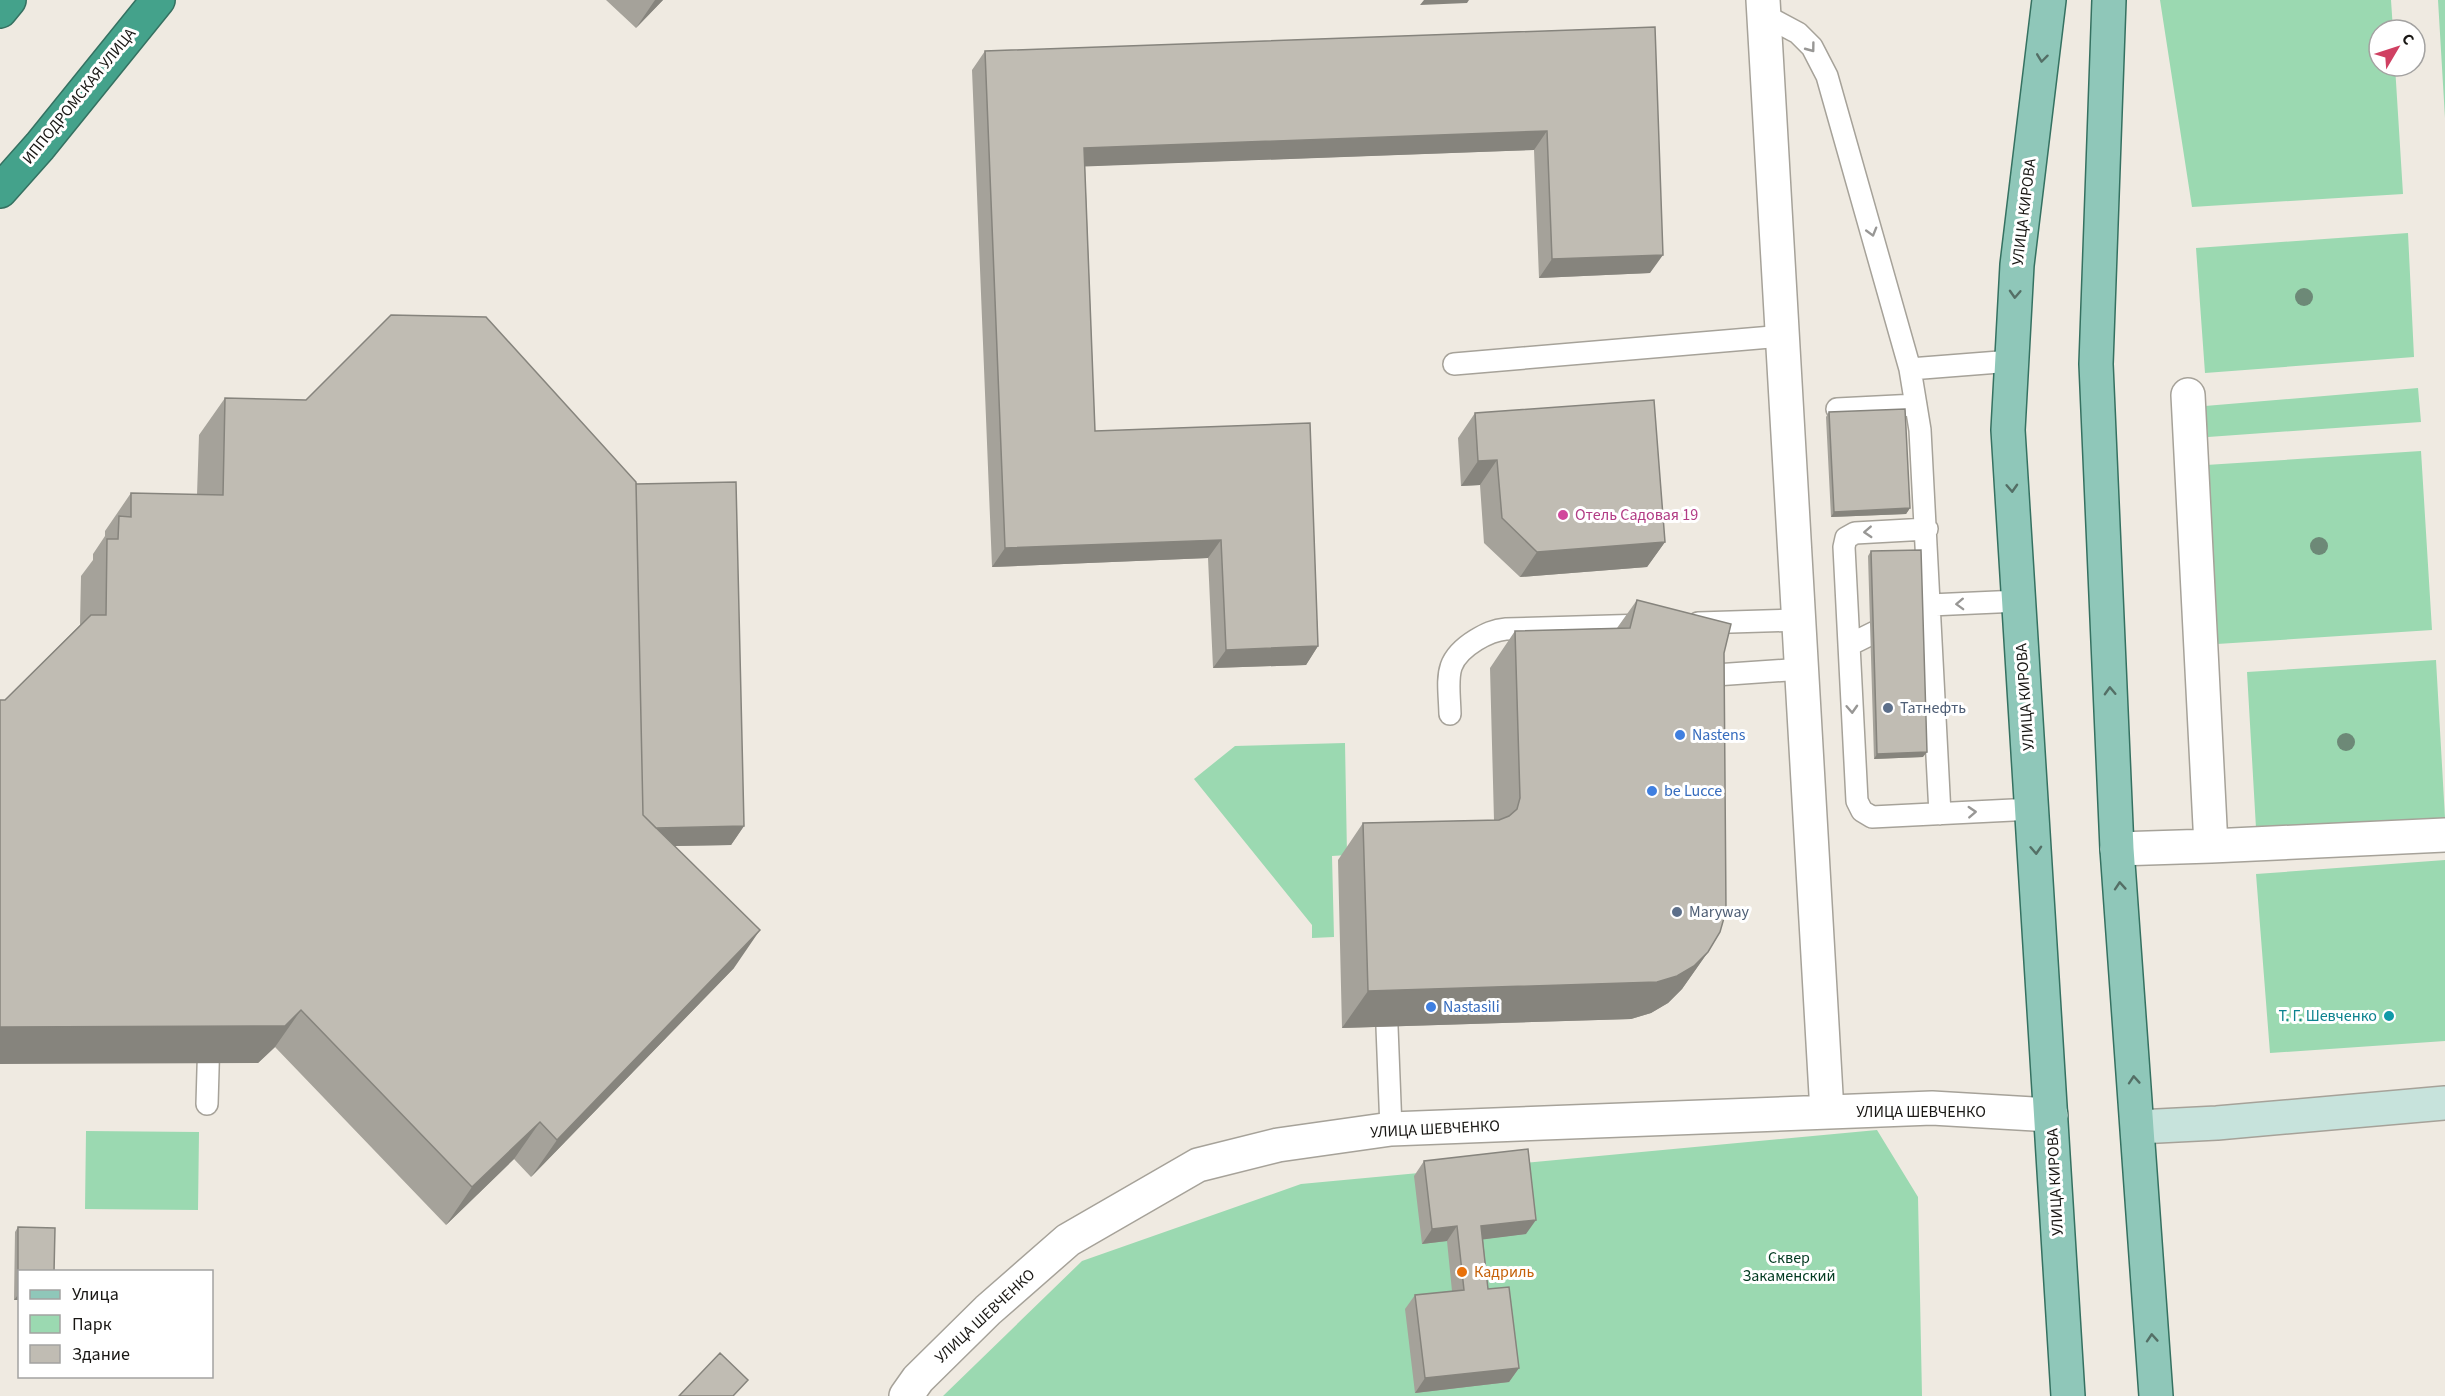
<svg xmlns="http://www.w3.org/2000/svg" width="2445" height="1396" viewBox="0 0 2445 1396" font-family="'Source Sans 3',sans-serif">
<rect width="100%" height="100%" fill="#efeae1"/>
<path fill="#9bd9b1" d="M2160,0h231l2,30h-14v36h16l8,128 -211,13z
M2438,0h7v118z
M2408,233l6,124 -209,16 -9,-125z
M2418,388l3,34 -213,15 -3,-31z
M2421,451l11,179 -215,14 -11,-179z
M2436,660l9,158 -189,10 -9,-156z
M1345,743l2,112 -15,1 2,81 -22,1v-13l-118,-146 41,-33z
M2445,860v181l-175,12 -14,-179z
M1877,1130l41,67 4,199h-979l139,-135 219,-77z
M86,1131l113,1 -1,78 -113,-1z"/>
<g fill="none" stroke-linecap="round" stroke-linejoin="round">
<defs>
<path id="lane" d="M1764,15l34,18 14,14 15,29 83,293
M1454,364l329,-28
M1837,409l79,-4
M1927,529l-72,4 -9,5 -2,9 13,254 5,10 10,6 161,-8
M1698,623l101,-3
M1849,645l81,-40 89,-4
M1701,676l101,-7
M1450,714c-1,-36 -8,-53 26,-74 10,-6 18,-10 30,-11l140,-4
M1940,814l-20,-384 -10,-61 102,-8
M1387,1027l4,102
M207,1104l2,-68"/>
<path id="street" d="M1763,0l64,1112
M2188,395l23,451 234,-11
M2117,849l94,-3
M906,1396l12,-17 70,-69 80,-70 130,-75 80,-20 113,-16 541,-21 119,7"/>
<path id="secondary" d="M2138,1127l79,-4 228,-20"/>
<path id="primary" d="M2049,0l-32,265 -9,165 60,966
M2109,0l-13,364 21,485 39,547"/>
<path id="highway" d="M0,11l9,-11
M0,191l40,-45 118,-146"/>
</defs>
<use href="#lane" stroke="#a6a299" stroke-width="24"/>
<use href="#street" stroke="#a6a299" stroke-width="36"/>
<use href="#secondary" stroke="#a6a299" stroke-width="36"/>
<use href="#primary" stroke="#357161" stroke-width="36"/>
<use href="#highway" stroke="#357161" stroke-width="36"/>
<use href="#lane" stroke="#fff" stroke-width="21"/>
<use href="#street" stroke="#fff" stroke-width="33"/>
<use href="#secondary" stroke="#c7e3dc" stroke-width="33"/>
<use href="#primary" stroke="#8fc7b9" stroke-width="33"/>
<use href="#highway" stroke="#44a28b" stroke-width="33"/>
</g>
<g fill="#6d8977">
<circle cx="2304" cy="297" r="9"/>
<circle cx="2319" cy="546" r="9"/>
<circle cx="2346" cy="742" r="9"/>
</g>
<path fill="#a5a29a" d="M606,0h57l-27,28z
M1655,27l-5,246 -111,5 -5,-128 -449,16 10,265 215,-8 8,223 -12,19 -93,3 -5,-110 -216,9 -20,-497 13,-19z
M225,398l411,86 108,342 -13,19 -57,1 60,122 -203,209 -17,-18 -68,66 -171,-178 -17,16 -253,-363 75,-75 1,-49 12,-16v-6l12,-18v-5l26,-38 66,2 2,-60z
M1829,412l81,96 -4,6 -75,3 -5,-100z
M1475,413l190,129 -18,25 -127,10 -36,-34 -4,-58 -19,1 -3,-48z
M1871,551l52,206 -49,2 -6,-203z
M1637,600l87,53 -16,299 -26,37 -14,14 -17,10 -20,6 -289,9 -4,-168 25,-37 131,-3 -4,-152 25,-37 102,-3z
M1424,1161l102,73 -43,5 5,50 31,79 -10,14 -94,11 -10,-84 10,-14 37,-4 -5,-50 -25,3 -8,-68z
M18,1227l2,73h-6l1,-68z"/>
<path fill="#86847d" d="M655,0h8l-27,28z
M1424,0h45l-2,3 -47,2z
M1547,131l-13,19 -463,17 13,-19z
M1663,255l-13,18 -111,5 13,-19z
M1497,460l-17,25 -19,1 17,-25z
M1910,508l-4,6 -75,3 3,-5z
M1221,540l-13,18 -216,9 13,-19z
M1665,542l-18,25 -127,10 17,-25z
M1318,646l-12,19 -93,3 13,-18z
M1927,752l-4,5 -49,2 3,-5z
M744,826l-13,19 -112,2 13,-18z
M760,930l-26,38 -203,209 26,-37z
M1708,952l-26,37 -14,14 -17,10 -20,6 -289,9 26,-37z
M301,1010l-26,37 -17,16 -258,1v-37z
M540,1122l-26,37 -68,66 26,-38z
M1536,1220l-10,14 -55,7 10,-15z
M1457,1226l-10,15 -25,3 10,-15z
M18,1295h2v5h-6z
M1519,1368l-10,14 -94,11 10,-15z"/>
<path fill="#c0bcb3" stroke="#86847d" stroke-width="1.5" d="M1655,27l8,228 -111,4 -5,-128 -463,17 11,283 215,-8 8,223 -92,4 -5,-110 -216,8 -20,-497z
M391,315l95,2 150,165 7,333 117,115 -203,210 -17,-18 -68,65 -171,-177 -16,16 -285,1v-327h5l86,-85h15l1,-76h11l1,-23 12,1v-24l92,2 2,-97 81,2z
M1654,400l11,142 -128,10 -35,-34 -5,-58 -19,1 -3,-48z
M1905,409l5,99 -76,4 -5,-100z
M736,482l8,344 -88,2 -13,-13 -7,-331z
M1921,550l6,202 -50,2 -6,-203z
M1637,600l94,24 -7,29 2,258 -6,21 -12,20 -14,14 -17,10 -20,6 -289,9 -5,-168 136,-3 10,-4 8,-7 3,-11 -5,-167 115,-3z
M1528,1149l8,71 -55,6 7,63 21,-2 10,81 -94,10 -10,-83 49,-5 -7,-64 -25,3 -8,-68z
M18,1227l37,1 -1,44h-34v23h-2z
M720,1353l28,27 -15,16h-54z"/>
<defs><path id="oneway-chevron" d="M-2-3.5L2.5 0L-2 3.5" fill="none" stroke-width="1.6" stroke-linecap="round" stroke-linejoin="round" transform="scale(1.5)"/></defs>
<g stroke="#989795">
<use href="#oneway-chevron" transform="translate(1811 48) rotate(53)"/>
<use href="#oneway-chevron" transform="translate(1872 232) rotate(74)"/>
<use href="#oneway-chevron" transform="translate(1868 532) rotate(177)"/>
<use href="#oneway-chevron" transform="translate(1960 604) rotate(178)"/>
<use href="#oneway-chevron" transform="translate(1852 709) rotate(87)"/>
<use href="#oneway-chevron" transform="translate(1972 812) rotate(-3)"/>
</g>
<g stroke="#546f66">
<use href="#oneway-chevron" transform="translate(2042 58) rotate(97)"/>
<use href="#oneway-chevron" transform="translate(2015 294) rotate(93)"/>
<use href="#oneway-chevron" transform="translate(2012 488) rotate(87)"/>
<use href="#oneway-chevron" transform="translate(2110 691) rotate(-92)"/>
<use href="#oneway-chevron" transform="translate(2036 850) rotate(87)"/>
<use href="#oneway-chevron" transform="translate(2120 886) rotate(-94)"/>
<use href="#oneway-chevron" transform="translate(2134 1080) rotate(-94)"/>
<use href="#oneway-chevron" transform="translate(2152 1338) rotate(-94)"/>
</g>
<circle fill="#d1479c" stroke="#fff" stroke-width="2" cx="1563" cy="515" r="6"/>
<g fill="#5c6f8a" stroke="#fff" stroke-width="2">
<circle cx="1888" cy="708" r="6"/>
<circle cx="1677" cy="912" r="6"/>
</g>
<g fill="#3f7fe0" stroke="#fff" stroke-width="2">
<circle cx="1680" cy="735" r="6"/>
<circle cx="1652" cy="791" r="6"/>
<circle cx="1431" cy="1007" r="6"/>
</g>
<circle fill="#0f9aa8" stroke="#fff" stroke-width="2" cx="2389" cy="1016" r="6"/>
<circle fill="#e8710a" stroke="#fff" stroke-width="2" cx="1462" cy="1272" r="6"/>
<g text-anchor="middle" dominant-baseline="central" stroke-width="6" stroke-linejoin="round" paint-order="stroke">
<g font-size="16" fill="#191714" stroke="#fff">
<text transform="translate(79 96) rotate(-51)">ИППОДРОМСКАЯ УЛИЦА</text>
<text transform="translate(2024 212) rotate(-83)">УЛИЦА КИРОВА</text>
<text transform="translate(2025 697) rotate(-94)">УЛИЦА КИРОВА</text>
<text x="1921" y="1112">УЛИЦА ШЕВЧЕНКО</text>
<text transform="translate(1435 1129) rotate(-3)">УЛИЦА ШЕВЧЕНКО</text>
<text transform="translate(2055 1182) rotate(-93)">УЛИЦА КИРОВА</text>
<text transform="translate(985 1316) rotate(-43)">УЛИЦА ШЕВЧЕНКО</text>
</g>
<g font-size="16" fill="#b23c85" stroke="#fff" text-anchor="start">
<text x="1575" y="515">Отель Садовая 19</text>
</g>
<g font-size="16" fill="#4e5e75" stroke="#fff" text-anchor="start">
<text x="1900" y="708">Татнефть</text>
<text x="1689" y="912">Maryway</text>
</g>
<g font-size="16" fill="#366cbe" stroke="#fff" text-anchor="start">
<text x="1692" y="735">Nastens</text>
<text x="1664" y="791">be Lucce</text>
<text x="1443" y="1007">Nastasili</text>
</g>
<g font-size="16" fill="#0d838f" stroke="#fff" text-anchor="end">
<text x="2377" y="1016">Т. Г. Шевченко</text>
</g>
<g font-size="16" fill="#023a20" stroke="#fff">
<text x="1789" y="1258">Сквер<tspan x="1789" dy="18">Закаменский</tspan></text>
</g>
<g font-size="16" fill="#c56008" stroke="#fff" text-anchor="start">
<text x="1474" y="1272">Кадриль</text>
</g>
</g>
<rect x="18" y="1270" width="195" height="108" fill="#ffffff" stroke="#a3a2a1" stroke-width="1.5"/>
<rect x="30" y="1290" width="30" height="9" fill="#8fc7b9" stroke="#a3a2a1" stroke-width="1.5"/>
<text x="72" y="1300" font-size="18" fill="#191714">Улица</text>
<rect x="30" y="1315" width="30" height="18" fill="#9bd9b1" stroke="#a3a2a1" stroke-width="1.5"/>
<text x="72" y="1330" font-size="18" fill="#191714">Парк</text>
<rect x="30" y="1345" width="30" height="18" fill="#c0bcb3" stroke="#a3a2a1" stroke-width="1.5"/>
<text x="72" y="1360" font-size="18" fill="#191714">Здание</text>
<g transform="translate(2397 48) rotate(51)"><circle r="28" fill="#ffffff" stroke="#a3a2a1" stroke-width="1.5"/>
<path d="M0-4.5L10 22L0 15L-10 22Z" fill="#d04062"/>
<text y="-9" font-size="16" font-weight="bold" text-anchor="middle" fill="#191714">С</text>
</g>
</svg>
